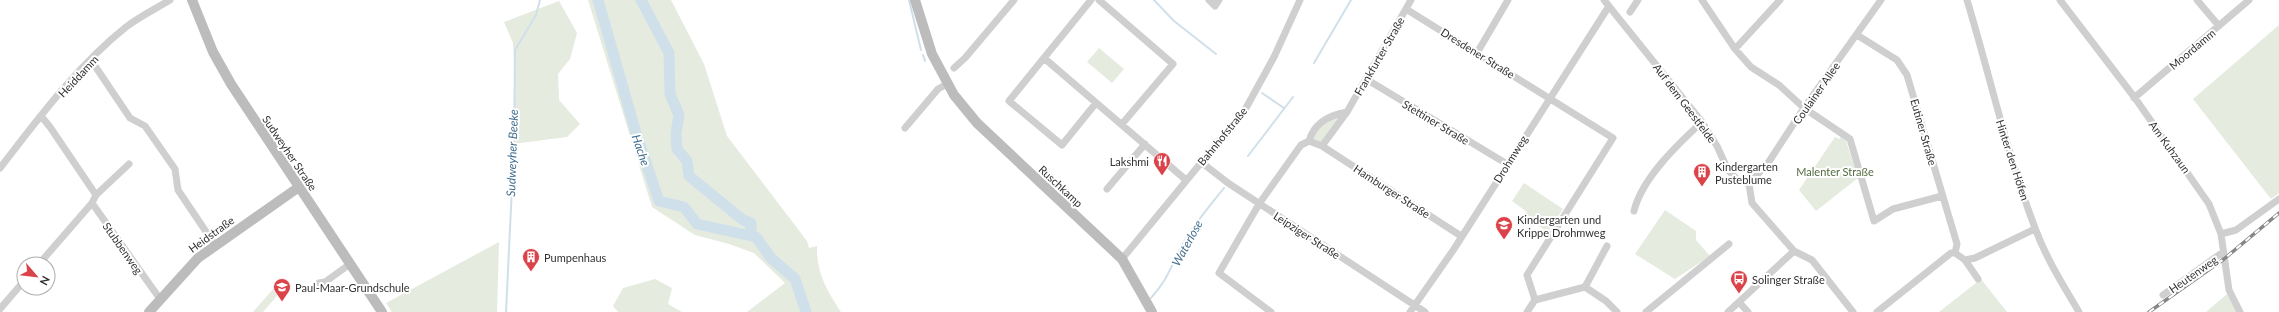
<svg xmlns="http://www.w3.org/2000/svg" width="2279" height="312" viewBox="0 0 2279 312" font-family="Lato,sans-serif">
<rect width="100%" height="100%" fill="#fff"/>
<path fill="#e5ebdf" d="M588,0h83l33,64 23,72 80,105 2,7 8,-2c-1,26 10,45 24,66h-94l38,-29 -31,-30 -25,-9 -34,-9 -43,-28z
M559,1l18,32 -7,26 -12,15 1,26 21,24 -13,13 -54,7 2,-63 -2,-38 -9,-21z
M2279,25v168l-8,6 -78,-100z
M1099,48l25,21 -12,14 -25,-21z
M1344,115l-22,29 -11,-5c4,-13 21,-22 33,-24z
M1835,137l4,2 2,-2 5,4 12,37 -42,33 -17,-21z
M1524,183l39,26 -15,23 -24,-16 3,-4 -15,-11z
M1665,210l31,21v9l14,16 -35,23 -40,-25z
M499,242l-2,70h-105l-6,-9z
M655,279l17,9 -4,16 14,8h-64l-5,-6 10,-18z
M1981,279l26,33h-68z
M275,287l6,4 -18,21h-10z
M2227,294l10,18h-31z"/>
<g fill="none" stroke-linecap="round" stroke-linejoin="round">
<path stroke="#d0e0eb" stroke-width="2" d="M909,0l12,50
M1154,0l20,21 42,33
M923,55l2,6
M1314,63l37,-63
M1262,93l22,15
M1248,156l45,-59
M1151,298c16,-18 18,-27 28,-47 12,-23 29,-43 45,-63
M506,312l8,-167 1,-95 21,-35 4,-15"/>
<path stroke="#d0e0eb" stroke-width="11" d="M598,0l38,133 23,68 25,6 13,17 59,13 15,21 24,21 11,33
M641,0l28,53 1,41 9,21 -3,18 1,16 10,12 2,15 54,44 8,3v11"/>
<path stroke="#cfcfcf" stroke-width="7" d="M1091,0l-82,101 53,44 34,-42
M1099,0l74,64 -51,60
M1209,0l6,6 4,-6
M1604,0l98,122 15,24 11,24 11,11 10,3
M1702,0l33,49 16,18 28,18 25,23 46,31 24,82 19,-12 49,-13
M1967,0c23,76 40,154 68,228 11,30 28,57 44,84
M2060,0l75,98 74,106 12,30 8,56 11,22
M2197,0l22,26
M1406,9l207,129 -86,137 8,25
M1630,12l8,-12
M1857,35l40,25 10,15 50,169 -2,9 10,7 13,19
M1735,49l45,-49
M1477,53l31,-53
M1044,58l142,122
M91,60l39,58 15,8 30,43 3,21 37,55
M954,68l11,-10 49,-58
M1366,79l141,85
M2134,98l115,-98
M41,116l9,11 46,68
M905,128l33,-39 9,-5
M1309,141c5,-18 21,-26 38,-29
M1322,146l25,-34 64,-112
M1201,162l27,21 197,129
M129,164l-33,31 -4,8 68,96
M0,168c38,-49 77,-102 126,-141 13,-10 29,-18 44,-27
M1749,184l19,-21 36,-55 77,-108
M1749,184l3,19 42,48 18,9 41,52
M1107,189l38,-45
M1634,211c8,-33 44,-67 68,-89
M2221,234l15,-4 43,-31
M1122,259l124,-151 28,-51 26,-57
M1965,260l10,-2 60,-29
M39,264l53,-61
M319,283l6,-1 25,-18
M1585,287l22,-41
M2163,295l60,-43
M1739,302l9,10
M0,309l24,-28
M1271,312l-52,-39 40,-69 42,-59 8,-4 13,5 139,90
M1410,312l44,-63 155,-243
M1527,312l8,-12 50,-13 21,14 11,11
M1646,312l83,-68
M1728,312l66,-61
M1877,312l74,-59h4"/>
<path stroke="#bcbcbc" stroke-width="10" d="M192,0l21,52 18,32 151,228
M915,0l17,54 22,41 23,28 145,136 30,53
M149,312l49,-54 101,-71"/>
<defs>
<path id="rail" d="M2149,312l75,-53 55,-46"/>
</defs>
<use href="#rail" stroke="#878787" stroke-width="3.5"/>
<use href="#rail" stroke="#fff" stroke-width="2" stroke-dasharray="6" stroke-linecap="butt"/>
</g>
<defs>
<symbol id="restaurant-pin" viewBox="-11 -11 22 30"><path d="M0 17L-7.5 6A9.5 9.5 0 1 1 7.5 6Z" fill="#da434a" stroke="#fff"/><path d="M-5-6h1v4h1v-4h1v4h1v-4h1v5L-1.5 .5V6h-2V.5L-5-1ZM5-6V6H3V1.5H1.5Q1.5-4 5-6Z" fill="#fff"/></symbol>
<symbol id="building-pin" viewBox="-11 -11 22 30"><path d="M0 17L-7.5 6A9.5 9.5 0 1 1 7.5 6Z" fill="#da434a" stroke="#fff"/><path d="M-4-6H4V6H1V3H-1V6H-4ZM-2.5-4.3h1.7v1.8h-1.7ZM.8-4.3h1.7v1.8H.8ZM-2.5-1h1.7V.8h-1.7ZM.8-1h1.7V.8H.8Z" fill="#fff"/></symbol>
<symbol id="school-pin" viewBox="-11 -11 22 30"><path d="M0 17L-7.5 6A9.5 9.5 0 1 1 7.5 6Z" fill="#da434a" stroke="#fff"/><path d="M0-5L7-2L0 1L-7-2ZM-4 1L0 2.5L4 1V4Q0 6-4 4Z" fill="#fff"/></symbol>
<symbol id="bus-pin" viewBox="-11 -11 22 30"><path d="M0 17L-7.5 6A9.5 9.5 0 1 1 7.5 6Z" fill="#da434a" stroke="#fff"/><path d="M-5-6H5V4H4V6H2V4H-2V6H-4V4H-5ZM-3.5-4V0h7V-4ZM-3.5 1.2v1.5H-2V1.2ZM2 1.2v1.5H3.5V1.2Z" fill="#fff"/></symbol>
</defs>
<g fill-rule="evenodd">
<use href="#restaurant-pin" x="1152" y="151" width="20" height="27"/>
<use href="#building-pin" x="1692" y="162" width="20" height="27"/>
<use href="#school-pin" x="1494" y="215" width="20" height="27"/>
<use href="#building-pin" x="521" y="247" width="20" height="27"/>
<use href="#bus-pin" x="1729" y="269" width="20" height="27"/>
<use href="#school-pin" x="272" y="277" width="20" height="27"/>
</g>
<g text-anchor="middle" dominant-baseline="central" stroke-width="4" stroke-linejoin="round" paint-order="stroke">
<g font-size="11" fill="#323232" stroke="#fff">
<text transform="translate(2192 49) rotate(-40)">Moordamm</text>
<text transform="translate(1478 53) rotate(32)">Dresdener Straße</text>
<text transform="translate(1379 56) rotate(-60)">Frankfurter Straße</text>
<text transform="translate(78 76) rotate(-47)">Heiddamm</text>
<text transform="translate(1816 93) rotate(-55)">Coulainer Allee</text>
<text transform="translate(1685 103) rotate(53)">Auf dem Geestfelde</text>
<text transform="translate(1436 122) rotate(31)">Stettiner Straße</text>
<text transform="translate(1924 132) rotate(74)">Eutiner Straße</text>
<text transform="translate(1222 136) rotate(-51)">Bahnhofstraße</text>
<text transform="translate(2170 147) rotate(54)">Am Kuhzaun</text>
<text transform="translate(290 153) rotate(56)">Sudweyher Straße</text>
<text transform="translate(1510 159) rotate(-58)">Drohmweg</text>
<text transform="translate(2013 160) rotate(72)">Hinter den Höfen</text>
<text transform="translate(1061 186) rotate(43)">Ruschkamp</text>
<text transform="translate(1392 191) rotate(33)">Hamburger Straße</text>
<text transform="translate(211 234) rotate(-36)">Heidstraße</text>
<text transform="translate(1307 235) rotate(33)">Leipziger Straße</text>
<text transform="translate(123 248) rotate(55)">Stubbenweg</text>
<text transform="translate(2193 274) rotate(-35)">Heutenweg</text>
</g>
<g font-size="11" fill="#323232" stroke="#fff" text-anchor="start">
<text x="1149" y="161" text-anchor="end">Lakshmi</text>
<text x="1715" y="166">Kindergarten<tspan x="1715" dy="13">Pusteblume</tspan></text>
<text x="1517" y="219">Kindergarten und<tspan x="1517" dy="13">Krippe Drohmweg</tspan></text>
<text x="544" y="257">Pumpenhaus</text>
<text x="1752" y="279">Solinger Straße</text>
<text x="295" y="287">Paul-Maar-Grundschule</text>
</g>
<g font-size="11" fill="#546c42" stroke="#fff">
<text x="1835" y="171">Malenter Straße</text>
</g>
<g font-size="12" font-style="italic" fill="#457090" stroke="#fff">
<text transform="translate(641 150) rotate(71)">Hache</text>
<text transform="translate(512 153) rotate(-88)">Sudweyher Beeke</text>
<text transform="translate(1187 243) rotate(-61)">Waterlose</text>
</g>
</g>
<g transform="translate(36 276) rotate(118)"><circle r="19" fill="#ffffff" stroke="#adadad"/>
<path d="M0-3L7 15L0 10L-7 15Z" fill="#da434a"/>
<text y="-6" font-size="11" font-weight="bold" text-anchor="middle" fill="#323232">N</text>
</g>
</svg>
